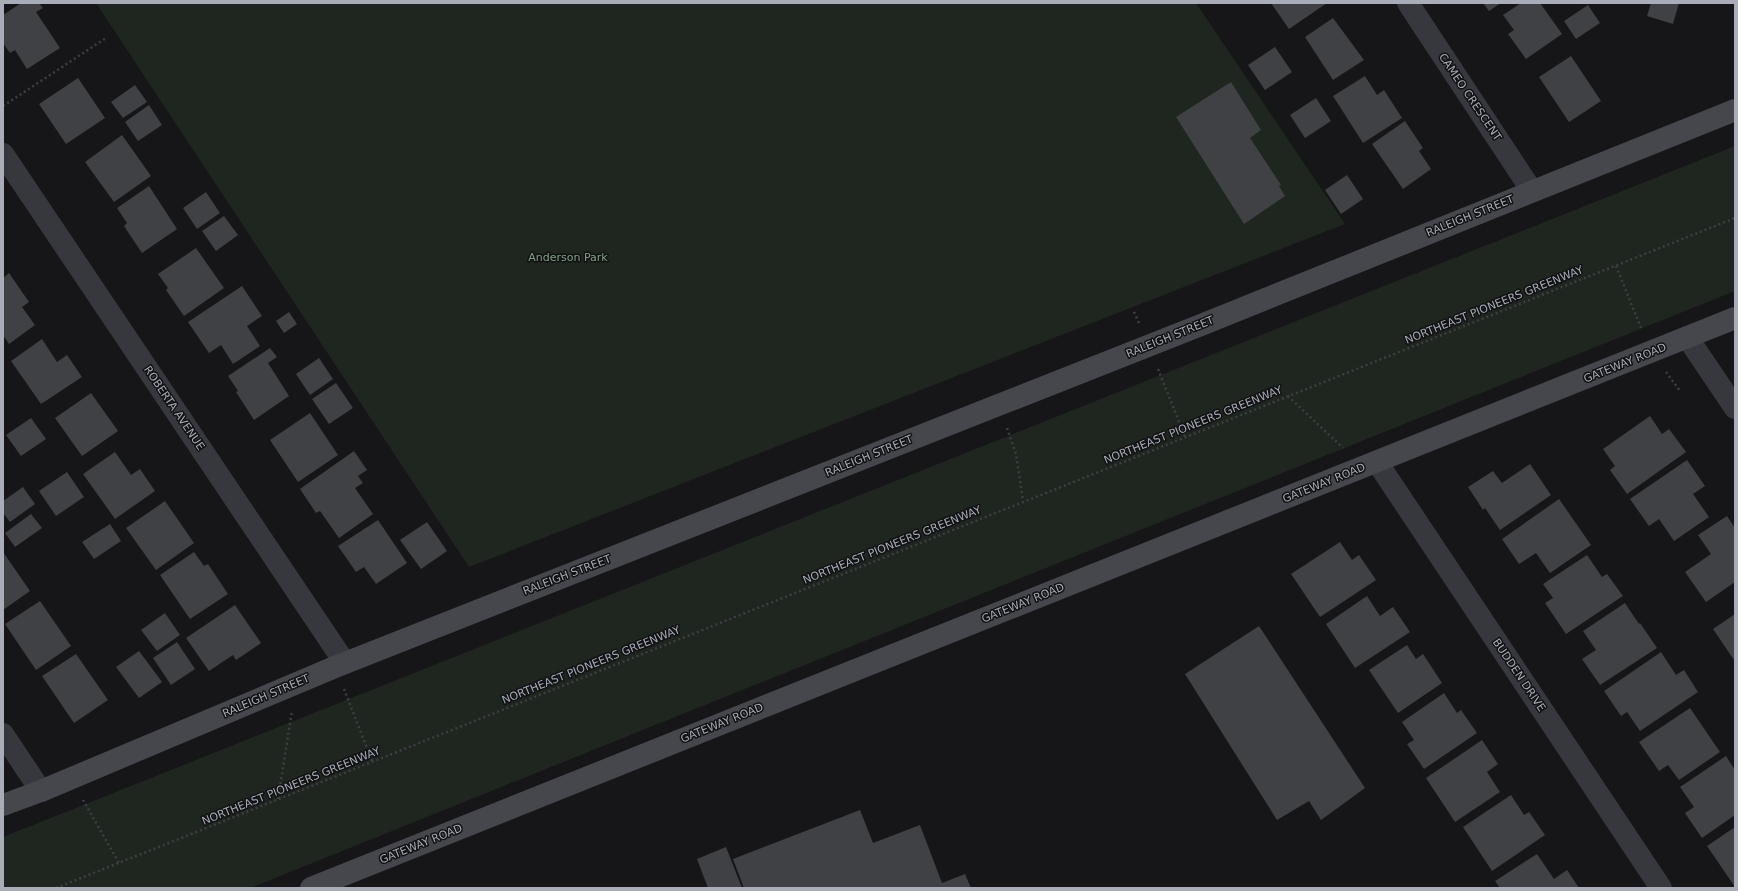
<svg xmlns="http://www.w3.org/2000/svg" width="1738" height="891" viewBox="0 0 1738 891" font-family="'DejaVu Sans',sans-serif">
<rect width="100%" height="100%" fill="#161618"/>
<path fill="#1e261f" d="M96,3h1100l149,221 -876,343z
M1735,146v145l-1485,597h-247v-51z"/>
<path fill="#404145" d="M21,3h18l4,5 -7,4 24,36 -33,21 -12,-19 -5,3 -7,-10v-28z
M1271,3h56l-38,26z
M1483,3h18l-12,8z
M1521,3h19l22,31 -36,25 -18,-25 6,-4 -11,-15z
M1651,3h28l-6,21 -26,-8z
M1588,5l12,18 -24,16 -12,-18z
M1333,18l31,42 -31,20 -28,-43z
M1275,47l17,25 -27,18 -17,-25z
M1571,56l30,45 -32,21 -30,-45z
M1365,76l12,19 7,-5 18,28 -39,25 -30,-47z
M78,78l27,40 -39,26 -27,-40z
M1231,82l30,48 -11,8 31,47 -2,1 6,10 -41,28 -68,-107z
M135,85l12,17 -24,16 -12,-16z
M1316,98l15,23 -26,17 -15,-23z
M149,105l13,20 -24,16 -13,-19z
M1405,121l18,27 -4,3 12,18 -28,20 -31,-45z
M122,135l29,41 -37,26 -29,-40z
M1347,175l16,24 -22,15 -16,-24z
M149,186l28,43 -35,24 -18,-27 3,-3 -10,-15z
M206,192l14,21 -23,16 -14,-21z
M224,216l14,19 -22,16 -14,-20z
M196,248l28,40 -40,28 -18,-26 2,-2 -10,-14z
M9,273l20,29 -7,5 13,18 -26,19 -6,-9v-57z
M242,286l20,30 -15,10 13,20 -27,18 -12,-19 -12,8 -21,-31z
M289,312l8,12 -13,9 -8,-12z
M42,339l15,23 10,-7 15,22 -41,27 -30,-43z
M270,348l7,9 -9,6 21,33 -35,24 -18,-28 2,-1 -10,-15z
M319,358l14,21 -23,16 -14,-21z
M336,383l17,25 -24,16 -17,-25z
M91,393l27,38 -36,25 -27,-38z
M310,413l28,42 -40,27 -28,-42z
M1650,416l12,18 7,-5 17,23 -59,42 -17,-24 5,-4 -12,-17z
M31,418l15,21 -25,17 -15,-21z
M354,451l13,19 -9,6 5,7 -8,5 18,26 -34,24 -19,-27 -4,2 -16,-24z
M115,452l16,23 9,-6 15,22 -40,28 -32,-45z
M1687,460l18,26 -12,8 16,23 -35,24 -15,-22 -10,7 -19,-27z
M1530,464l21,31 -51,35 -15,-22 -2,2 -15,-23 25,-16 9,12z
M67,472l17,25 -28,19 -17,-25z
M23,487l12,17 -25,18 -7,-9v-12z
M1559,499l32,46 -41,28 -14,-20 -17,11 -17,-25z
M165,501l29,42 -38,27 -30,-42z
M31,514l11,14 -27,19 -10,-14z
M1727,516l8,12v54l-29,20 -21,-30 26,-18 -13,-19z
M378,520l29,43 -31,21 -12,-17 -8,5 -18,-26z
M427,522l20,29 -26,18 -21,-29z
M110,524l11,17 -27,18 -12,-17z
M1340,542l12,18 7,-5 17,25 -56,37 -29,-43z
M3,552l27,39 -27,19z
M194,552l10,14 4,-2 20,30 -38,25 -30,-44z
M1587,555l15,22 5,-3 16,22 -57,38 -21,-31 8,-5 -10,-14z
M1367,596l13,20 13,-9 17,25 -55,36 -29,-44z
M40,601l31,45 -35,24 -31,-46z
M1625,603l14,21 1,-1 17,25 -57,37 -18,-26 14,-9 -13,-19z
M235,605l26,38 -25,17 -3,-5 -24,16 -23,-33z
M165,613l15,22 -23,16 -16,-21z
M1735,614v45l-1,1 -21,-31z
M1259,626l106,162 -44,32 -12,-19 -32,19 -92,-146z
M177,642l18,27 -24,16 -18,-27z
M1407,645l9,14 7,-5 19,29 -44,30 -29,-43z
M139,651l23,31 -23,16 -23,-31z
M1661,652l15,23 8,-5 14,22 -58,39 -13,-19 -6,4 -17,-25z
M76,654l32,46 -34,23 -32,-47z
M1444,693l13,20 4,-3 16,23 -53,36 -17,-25 7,-4 -12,-18z
M1690,708l30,44 -41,28 -11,-15 -9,6 -20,-29z
M1482,740l16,24 -11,8 13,20 -45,30 -29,-44z
M1726,756l9,14v45l-33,23 -17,-25 9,-6 -14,-20z
M1511,795l13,20 5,-3 16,23 -53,36 -29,-44z
M860,810l13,33 47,-18 22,58 23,-9 6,14h-227l-11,-29z
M1735,827v60l-28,-41z
M726,847l16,41h-34l-11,-29z
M1537,854l17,25 13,-9 12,18h-79l-5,-7z"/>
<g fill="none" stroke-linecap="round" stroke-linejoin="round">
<path stroke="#3d3f44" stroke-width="2.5" stroke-dasharray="2 3" stroke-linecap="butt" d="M3,106l103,-68
M1616,266l25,62
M1134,312l5,11
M1158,369l27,68
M1666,372l14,19
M1288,396l55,52
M1007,428l9,26 7,47
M344,689l28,72
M278,799l14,-88
M83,800l36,63
M56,888l1679,-670"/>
<path stroke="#37383d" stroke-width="22" d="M1408,3l124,188
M3,154l342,509
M1687,337l48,71
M1377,462l284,426
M3,734l38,57"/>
<path stroke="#45474d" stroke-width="22" d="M3,805l38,-14 294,-124 866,-342 534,-215
M311,888l1424,-570"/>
</g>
<g text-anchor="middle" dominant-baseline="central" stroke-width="3" stroke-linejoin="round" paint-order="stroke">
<g font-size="11" fill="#a8adb8" stroke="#111113">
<text transform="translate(1470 97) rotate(56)">CAMEO CRESCENT</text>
<text transform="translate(1470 216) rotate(-22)">RALEIGH STREET</text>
<text transform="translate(1494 305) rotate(-22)">NORTHEAST PIONEERS GREENWAY</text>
<text transform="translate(1170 337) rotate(-22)">RALEIGH STREET</text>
<text transform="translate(1625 363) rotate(-22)">GATEWAY ROAD</text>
<text transform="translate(174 408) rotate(56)">ROBERTA AVENUE</text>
<text transform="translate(1193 425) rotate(-22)">NORTHEAST PIONEERS GREENWAY</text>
<text transform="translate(869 456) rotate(-22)">RALEIGH STREET</text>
<text transform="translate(1324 483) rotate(-22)">GATEWAY ROAD</text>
<text transform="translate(892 545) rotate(-22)">NORTHEAST PIONEERS GREENWAY</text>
<text transform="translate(567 575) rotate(-21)">RALEIGH STREET</text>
<text transform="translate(1023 603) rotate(-22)">GATEWAY ROAD</text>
<text transform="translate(591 665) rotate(-22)">NORTHEAST PIONEERS GREENWAY</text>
<text transform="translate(1519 675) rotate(56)">BUDDEN DRIVE</text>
<text transform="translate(266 696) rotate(-23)">RALEIGH STREET</text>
<text transform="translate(722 723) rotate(-22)">GATEWAY ROAD</text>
<text transform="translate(291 786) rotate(-22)">NORTHEAST PIONEERS GREENWAY</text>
<text transform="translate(421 844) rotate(-22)">GATEWAY ROAD</text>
</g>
<g font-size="11" fill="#7fa381" stroke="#111113">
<text x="568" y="257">Anderson Park</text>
</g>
</g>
<rect width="1738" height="891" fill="none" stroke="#a8adb8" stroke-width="8"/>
</svg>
